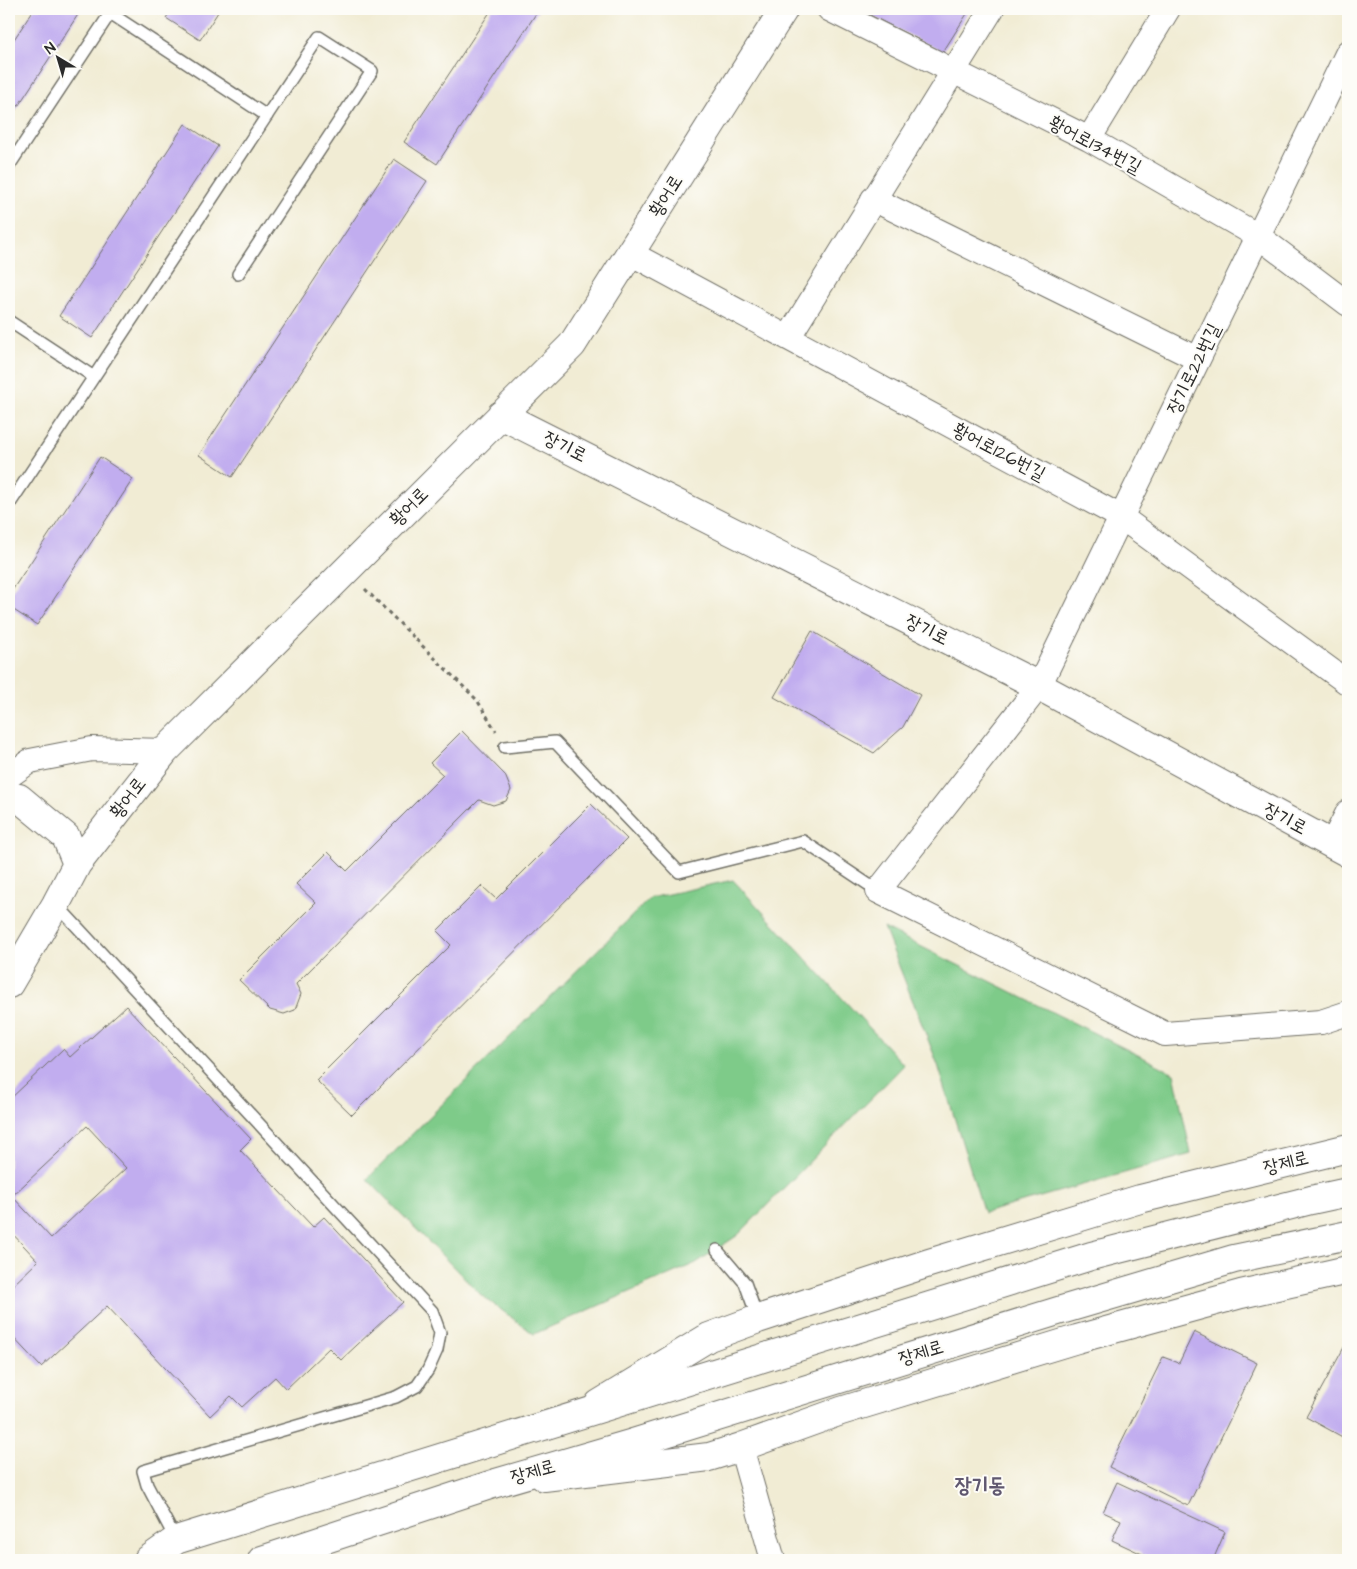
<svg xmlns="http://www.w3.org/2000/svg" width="1357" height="1569" viewBox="0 0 1357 1569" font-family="'Architects Daughter','Poor Story',sans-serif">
<rect width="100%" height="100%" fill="#fdfcf7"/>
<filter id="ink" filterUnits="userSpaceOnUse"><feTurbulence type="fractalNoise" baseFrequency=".02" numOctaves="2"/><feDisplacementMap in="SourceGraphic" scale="10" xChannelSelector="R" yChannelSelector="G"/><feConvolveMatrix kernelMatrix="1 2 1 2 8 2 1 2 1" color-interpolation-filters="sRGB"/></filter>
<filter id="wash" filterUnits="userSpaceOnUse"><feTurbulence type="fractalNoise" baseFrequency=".0096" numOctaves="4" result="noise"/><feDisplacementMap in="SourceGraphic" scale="20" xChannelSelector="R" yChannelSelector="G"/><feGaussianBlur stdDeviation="1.12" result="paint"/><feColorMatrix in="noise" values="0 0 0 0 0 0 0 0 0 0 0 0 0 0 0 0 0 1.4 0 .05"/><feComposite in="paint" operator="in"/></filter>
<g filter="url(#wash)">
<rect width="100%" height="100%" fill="#f1ecd4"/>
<path fill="#7ecb89" stroke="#547b5a" d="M733,880l171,185 -166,170 -42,28 -162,71 -53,-39 -114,-116 283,-281z
M884,928l290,145 17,81 -207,59 -46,-148z"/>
<g id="blocks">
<path fill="#c1adef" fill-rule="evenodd" d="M34,9h45l2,1 -72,110v-73z
M172,9h48l-20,31 -34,-22z
M492,9h47l-102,155 -33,-22z
M858,9h112l-27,43z
M185,124l33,22 -126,192 -33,-22z
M394,159l33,22 -195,296 -33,-22z
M100,457l33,22 -96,146 -28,-18v-12z
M812,631l108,64 -17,32 -29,26 -100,-56z
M462,731l43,44 6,15 -5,11 -13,4 -14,-5 -183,184 5,10 -6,16 -11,4 -14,-4 -31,-30 77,-77 -20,-19 32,-32 19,19 96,-96 -13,-12z
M591,804l36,35 -275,276 -36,-35 135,-135 -14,-14 45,-45 14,13z
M126,1006l125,133 -11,11 73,77 11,-10 79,85 -62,58 -12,-12 -43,41 -11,-12 -33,30 -11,-11 -21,20 -103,-110 -66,61 -32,-34v-44l29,-28 -29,-31v-130l54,-51 7,8zM87,1126l39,42 -75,70 -39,-42z
M1194,1332l63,31 -69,143 -79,-39 54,-110 16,6z
M1348,1340v100l-42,-23z
M1117,1482l108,50 -12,28h-58l-43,-20 9,-20 -18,-8z"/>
</g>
</g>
<g filter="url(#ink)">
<use href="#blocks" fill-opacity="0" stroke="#706f66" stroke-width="1"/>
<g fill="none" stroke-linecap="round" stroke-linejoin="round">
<defs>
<path id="service" d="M109,9l1,4 157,103
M9,166l104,-157
M9,321l85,56
M9,505l310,-468 53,34 -134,203
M505,747l50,-5 124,130 124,-31 75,50
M56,904l376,407 8,22 -3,17 -9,20 -11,16 -21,11 -253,74 4,14 29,55
M717,1250l28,33 13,36"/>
<path id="minor" d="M829,9l260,130 169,97 90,68
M1348,52l-309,634 -161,205 287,143 156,-12 27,-9
M1089,139l79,-130
M873,199l325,160
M630,253l491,264 227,166
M788,338l204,-329
M9,776l21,-15 62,-12 73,2
M1332,844l16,-32
M741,1447l32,113"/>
<path id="tertiary" d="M501,415l538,271 309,167
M9,797l10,1 47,39 11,27
M9,984l47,-80 21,-40 88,-113 407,-406 212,-336
M599,1404l110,-67 49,-18 171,-56 211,-64 208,-51
M544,1477l165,-20 32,-10 100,-36 236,-72 164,-45 107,-24"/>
<path id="secondary" d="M148,1560l28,-20 915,-284 220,-56 37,-8
M262,1560l234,-77 134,-39 428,-133 176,-52 114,-24"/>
</defs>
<use href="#service" stroke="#706f66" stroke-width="14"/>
<use href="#minor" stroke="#706f66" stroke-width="26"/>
<use href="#tertiary" stroke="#706f66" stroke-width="30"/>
<use href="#secondary" stroke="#706f66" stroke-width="30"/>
<path stroke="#706f66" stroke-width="3" stroke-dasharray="4 4" stroke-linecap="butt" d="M365,589l112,111 19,31"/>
<use href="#service" stroke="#fff" stroke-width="11"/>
<use href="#minor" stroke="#fff" stroke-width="24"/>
<use href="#tertiary" stroke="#fff" stroke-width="28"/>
<use href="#secondary" stroke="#fff" stroke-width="28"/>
</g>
</g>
<g text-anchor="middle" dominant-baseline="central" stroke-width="4" stroke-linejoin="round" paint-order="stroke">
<g font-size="19" fill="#2b2b2b" stroke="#fdfcf7">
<text transform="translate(1095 145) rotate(28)">황어로134번길</text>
<text transform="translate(666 196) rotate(-58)">황어로</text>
<text transform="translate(1194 369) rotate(-64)">장기로22번길</text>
<text transform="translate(565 447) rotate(27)">장기로</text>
<text transform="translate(999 452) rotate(28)">황어로126번길</text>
<text transform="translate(409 507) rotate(-45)">황어로</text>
<text transform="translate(927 630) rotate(27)">장기로</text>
<text transform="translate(128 798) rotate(-52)">황어로</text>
<text transform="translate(1285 819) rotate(28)">장기로</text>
<text transform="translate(1286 1163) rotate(-14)">장제로</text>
<text transform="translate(921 1353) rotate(-17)">장제로</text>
<text transform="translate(533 1472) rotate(-16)">장제로</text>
</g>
<g font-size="21" font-weight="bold" fill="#605870" stroke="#fdfcf7">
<text x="980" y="1485">장기동</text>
</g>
</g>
<rect width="1357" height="1569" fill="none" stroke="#fdfcf7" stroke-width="30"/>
<g transform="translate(58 58) rotate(322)" stroke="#fdfcf7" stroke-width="4" paint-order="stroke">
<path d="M0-4L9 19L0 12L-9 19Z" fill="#2b2b2b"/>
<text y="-8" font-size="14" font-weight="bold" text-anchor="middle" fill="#2b2b2b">N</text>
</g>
</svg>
